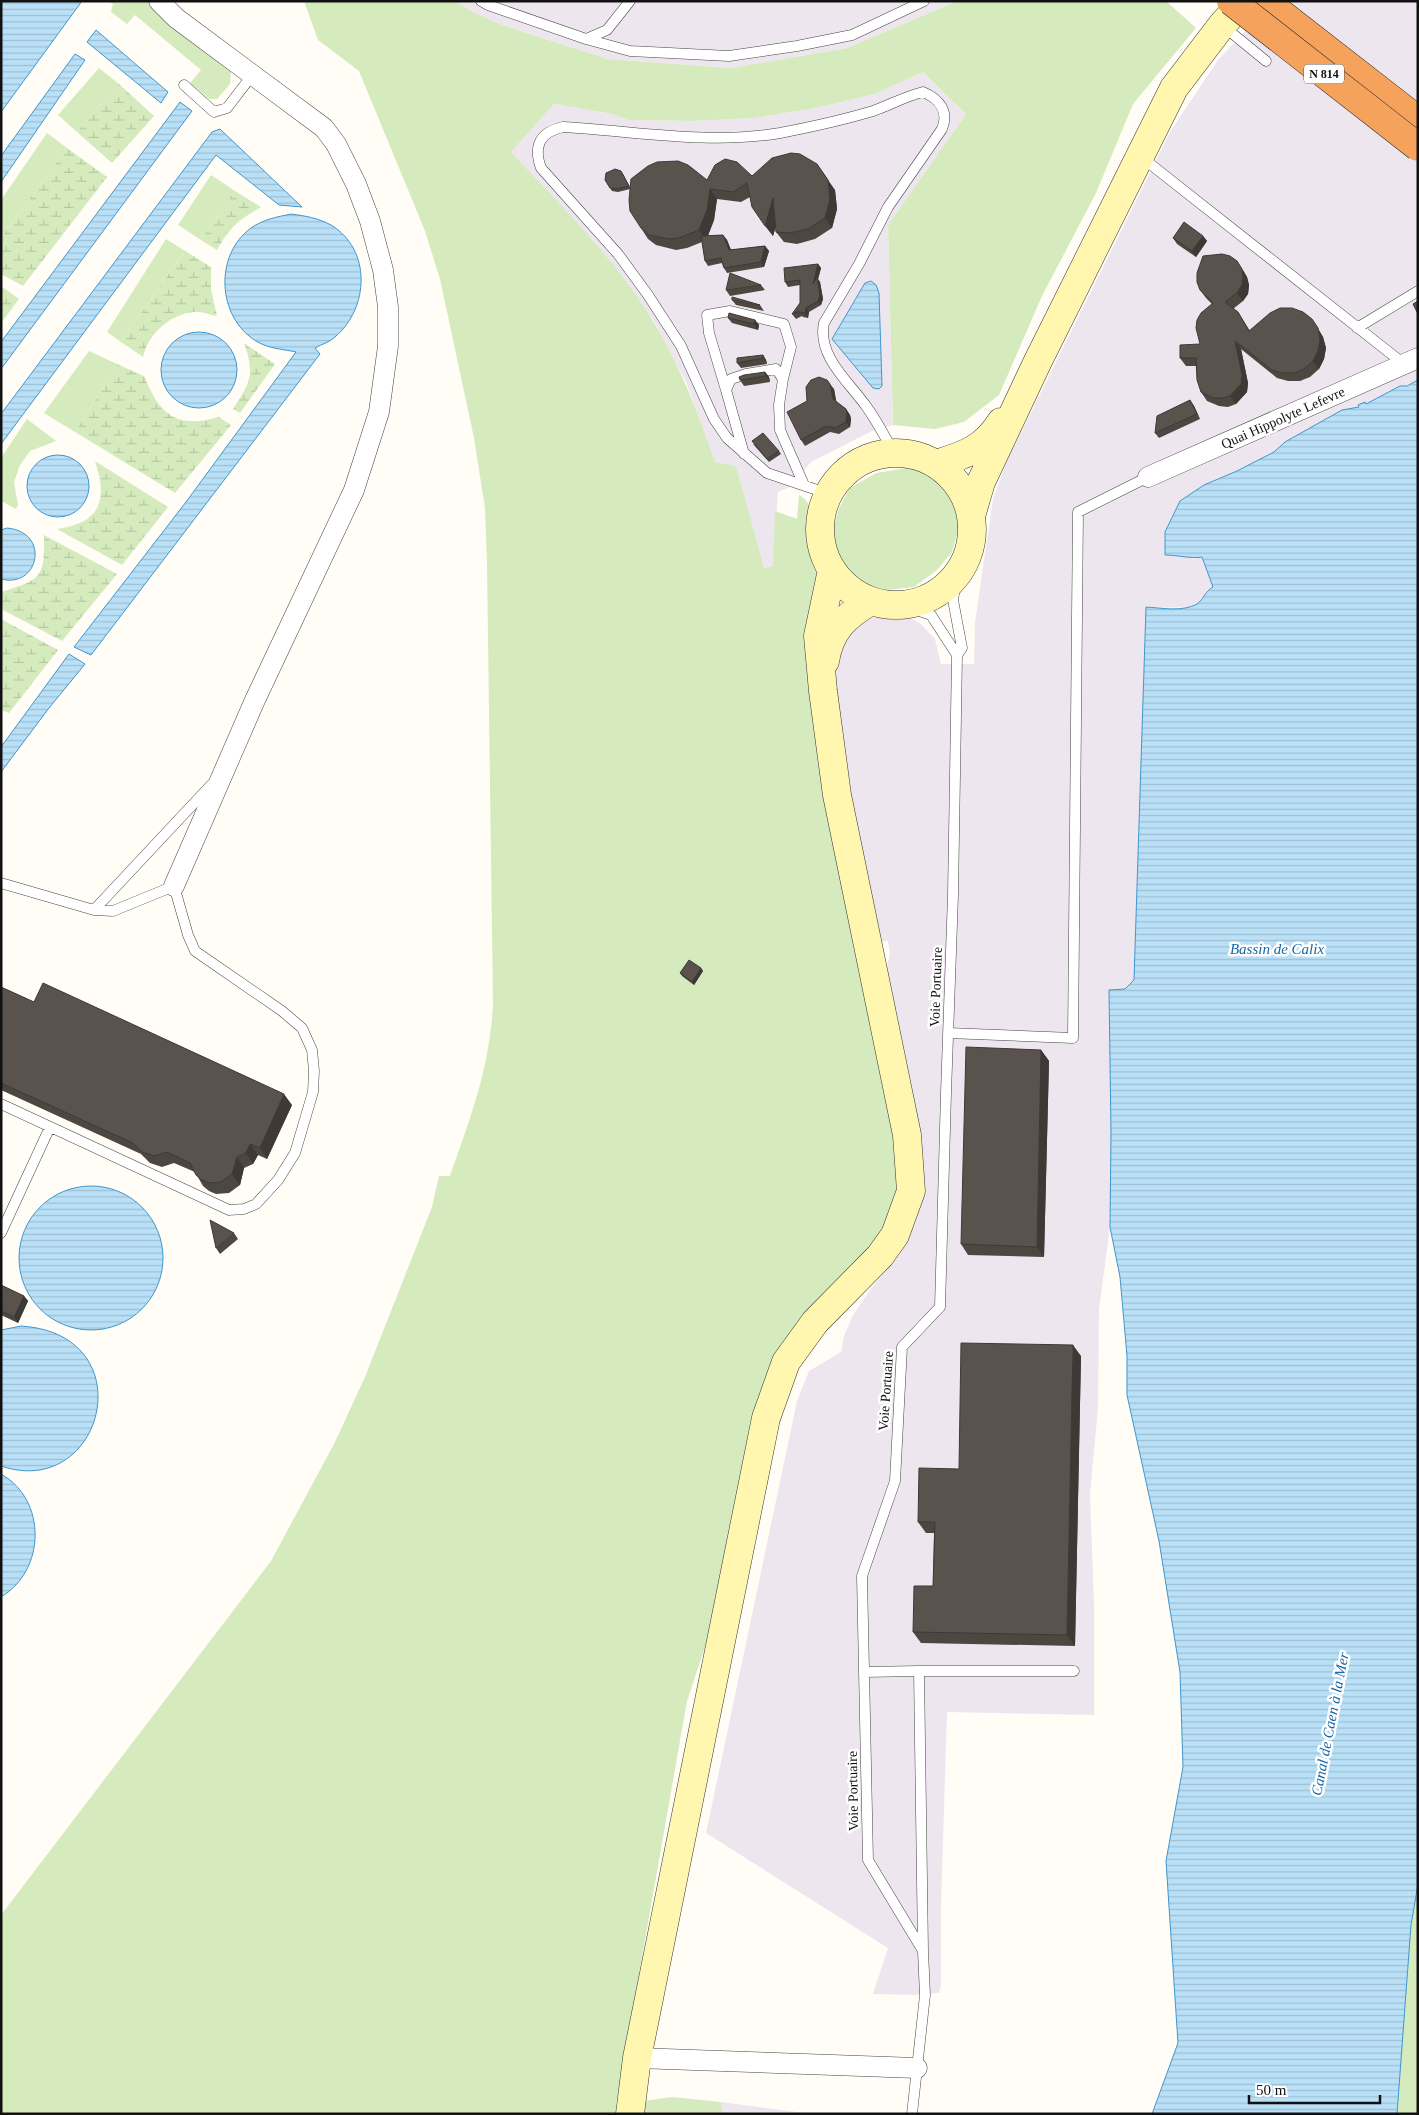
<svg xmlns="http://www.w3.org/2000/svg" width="1419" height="2115" viewBox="0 0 1419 2115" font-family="'Times New Roman',serif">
<defs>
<pattern id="wetland-marsh" width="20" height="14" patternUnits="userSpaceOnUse" patternTransform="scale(1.25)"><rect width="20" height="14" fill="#d5ebbd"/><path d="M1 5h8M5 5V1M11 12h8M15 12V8" fill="none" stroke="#b6c8a1"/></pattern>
<pattern id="water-rules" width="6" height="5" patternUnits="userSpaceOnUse" patternTransform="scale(1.25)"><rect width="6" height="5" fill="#b9e0f7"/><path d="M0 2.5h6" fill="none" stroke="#9ebfd3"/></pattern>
</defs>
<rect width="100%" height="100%" fill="#fffdf5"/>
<path fill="#eee6ef" d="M455,1h502l-110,47 -116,20 -123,-9 -106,-34 -29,-13z
M1274,1h144v379l-52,24 -1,-2 -6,3v2l-74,35 -11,10 -37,19 -33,14 -24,16 -15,31v22l19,1 10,4 8,-3 11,31 -5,3 -10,13 -9,4 -43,1 -12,372 -9,9 -16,1 2,143 -1,94 -11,82 -1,99 -8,86 4,110v111l-147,-3 -6,194v79l-2,8 -24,2 -42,-1 15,-46 -182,-115 91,-432 12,-30 32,-19 3,-16 9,-21 17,-25 31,-37 15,-32 6,-35 -1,-47 -9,-53 -26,-114 4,-18 -2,-13 -7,1 -32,-149 -13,-109v-18l9,-30 20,-17 22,-4 24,3 10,6 14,15 6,25h33l1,-42 18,-123 14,-38 163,-329 48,-72z
M923,72l43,42 -78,111 5,200 -21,6 -61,31 -21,25 -12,5 -5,74 -10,2 -27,-102 -21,-4 -29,-80 -32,-60 -43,-60 -100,-110 43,-48 58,10 16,6 65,1 61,-3 62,-10 59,-14z
M721,2102l91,12h-89z"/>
<path fill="#d5ebbd" d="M107,1h42l3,5 79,64 -1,14 -13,15h-8l-19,-16 11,-13 -66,-55 -8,9 -16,-12 2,-8z
M304,1h151l18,11 29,13 106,34 123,9 116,-20 110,-47h209l30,27 -63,76 -37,89 -54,103 -43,99 -35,27 -29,7 -42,-4 -5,-200 78,-111 -43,-42 -48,22 -59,14 -61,10 -62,3 -65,-1 -16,-6 -58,-10 -43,48c50,54 105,107 143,171 27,44 44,90 61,139l21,4 28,102 9,-2 2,-55 22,8 2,-24c18,10 12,29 14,46 0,9 3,18 6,27l80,579 -2,52 -16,42 -71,72 -90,289 -33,99 -71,404 56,-8 49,5 2,12h-722v-199l270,-354 63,-117 31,-67 67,-170 7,-31h11c21,-60 39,-106 43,-171l-6,-441 -2,-56 -11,-70 -34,-159 -15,-48 -66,-160 -41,-31z
M99,68l20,16 -42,48 -19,-17z
M47,133l20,15 -66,90v-38z
M211,175l24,16 -34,49 -23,-15z
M166,239l19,12 -64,91 -14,-10z
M89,351l28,13 -42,68 -31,-19z
M27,419l29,22 -26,10 -10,14 -6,17 4,23 -2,4 -15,-8v-43z
M906,468l26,4 19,16 7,16 1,23 -7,25 -15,18 -23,17 -27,3 -26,-6 -16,-10 -9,-16 -4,-25 7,-25 11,-20 26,-15z
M1418,1884v230h-22l15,-189z"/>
<path fill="url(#wetland-marsh)" d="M119,84l35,32 -42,47 -35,-31z
M67,148l40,29 -84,109 -22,-12v-36z
M235,191l26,16c-24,14 -30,19 -44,43l-16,-10z
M185,251l26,16v22l6,27c-7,-1 -16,-5 -23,-4 -24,2 -46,22 -51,45l-22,-15z
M1,286l18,13 -18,24z
M244,343l31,21 -35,49 -7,-4c18,-28 22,-34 11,-66z
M117,364l27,12c16,39 32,53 75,41l12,8 -56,68 -100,-61z
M95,461l73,46 -46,58 -65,-36c44,-6 51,-29 38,-68z
M44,535l73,39 -55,67 -61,-32v-17c40,-12 44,-14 43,-57z
M1,619l57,31 -49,63 -8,-3z"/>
<path fill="url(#water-rules)" stroke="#3f96cf" d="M1,1h81l-81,111z
M96,30l72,62 -7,11 -74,-61z
M75,54l10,6 -84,122v-26z
M180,102l12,9 -191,258v-27z
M220,129l82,78 -23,-2 -63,-50 -215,289v-30l211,-282z
M291,214c15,2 27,4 40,11 41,25 38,83 4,112 -5,5 -13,7 -20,11l5,6 -229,301 -17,-8 112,-145 110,-150c-13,-3 -27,-3 -40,-11 -39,-24 -42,-86 -5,-113 13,-9 26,-11 40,-14z
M871,281l5,4 3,8 3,93 -3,3 -6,-1 -41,-49 33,-56z
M161 370a38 38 0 1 1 76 0a38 38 0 1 1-76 0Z
M1418,380v1504l-7,41 -14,189h-245l26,-71 -12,-182 17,-94 -3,-95 -21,-131 -32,-146v-39l-7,-79 -10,-50 1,-94 -2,-143 16,-1 9,-9 12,-373c15,1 37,5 51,-3 7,-5 8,-13 16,-17l-11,-30c-10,2 -25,-2 -37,-2v-23l15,-31 24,-16 33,-14 37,-19 11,-10 57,-32 17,-3 -1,-2 7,-3 1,2 34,-18h7z
M27 486a31 31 0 1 1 62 0a31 31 0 1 1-62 0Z
M7,528c44,4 32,61 -6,51v-49z
M69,654l16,10 -36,44 -48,64v-25z
M19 1258a72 72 0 1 1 144 0a72 72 0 1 1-144 0Z
M21,1326c125,8 83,175 -20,140v-136z
M1,1474c46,26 45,96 0,123z"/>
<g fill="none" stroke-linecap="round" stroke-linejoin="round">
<defs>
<path id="lane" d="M481,1l7,4 98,34 21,-9 23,-29
M1222,25l44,36
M586,39l44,12 99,5 68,-10 55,-11 72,-34
M184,85l30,27 13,-4 26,-34
M1140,156l264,208
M1357,328l61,-37
M726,390l-17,-57 -2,-18 23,-4 54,13 7,23 -8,32
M744,454l-18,-64 5,-11 15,-5 30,-5 7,10 -4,26 1,25 24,55
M829,494l-62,-21 -40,-35 -13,-19 -33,-73 -33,-51 -30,-41 -77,-86c-8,-22 -1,-36 22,-41 73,4 145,18 217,6 31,-6 63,-13 93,-22 17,-6 33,-15 50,-19 17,7 26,20 19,37l-54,78 -29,57 -35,59c-7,33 25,59 42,83 11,15 19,31 28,47
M902,605l29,10 26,40
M1,883l93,27 19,1 61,-25 14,49 7,16 87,60 20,17 10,22 2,21 -1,21 -18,61 -17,27 -22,24 -12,5 -15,1 -228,-106
M94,910l118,-126
M948,1033l125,5 5,-526 70,-35
M1,1233l49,-106
M864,1672l55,-1
M923,1950l-4,-279h155
M912,2114l13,-119 -2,-44 -55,-91 -6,-284 33,-95 7,-134 38,-40 6,-214 7,-198 4,-240 5,-7 -9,-48 4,-25"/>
<path id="street" d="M159,1l17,17 148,110 12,16 20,40 14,37 13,49 5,37v39l-9,66 -25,78 -99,210 -81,186
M1148,477l270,-119
M637,2058l280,10"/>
<path id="secondary" d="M820 529a76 76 0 1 1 152 0a76 76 0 1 1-152 0Z
M936,464c29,-9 48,-15 65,-42
M971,516l10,-34 56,-119 137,-275 48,-63 22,-24
M825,661c5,-31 20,-45 46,-60
M630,2114l7,-56 129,-640 20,-56 29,-40 65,-66 15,-21 16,-44 -4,-56 -70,-340 -14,-104 -5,-55 14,-66"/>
<path id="highway" d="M1265,1l153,119"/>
</defs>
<use href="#lane" stroke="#444" stroke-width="11"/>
<use href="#street" stroke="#444" stroke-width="21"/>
<use href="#secondary" stroke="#333" stroke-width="29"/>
<use href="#highway" stroke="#222" stroke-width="29"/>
<use href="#lane" stroke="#fff" stroke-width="10"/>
<use href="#street" stroke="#fff" stroke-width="20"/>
<use href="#secondary" stroke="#fff6b0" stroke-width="28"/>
<use href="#highway" stroke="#f5a25d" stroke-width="28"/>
<defs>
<path id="highway-bridge" d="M1231,1l187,146"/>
</defs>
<use href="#highway-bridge" stroke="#222" stroke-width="29" stroke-linecap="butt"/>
<use href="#highway-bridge" stroke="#f5a25d" stroke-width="28"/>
</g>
<path fill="#4d4742" d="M623,174l7,13 122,-11 83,14 2,19 -5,19 -17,11 -18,5 -13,-2 -8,-10v-6l-3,10 -23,-39 -9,5 -24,-3 -3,21 -6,16 15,-1 4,5 4,10 34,-4 4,5 -5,16 -37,6 -3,-5 -2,-5 -14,3 -3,-5 -3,-19 -15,6 -11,2 -20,-5 -8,-6 -7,-11 -11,-39 -12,3 -6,-1 -7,-11z
M1203,236l4,5 -11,16 -19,-13 -4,-6z
M818,264l3,4 -3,11 2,3 3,17 -2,6 -12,7 -1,6 -5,-1 -1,-1 -6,3 -4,-5 8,-11v-18l-12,2 -3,-5z
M1243,270l4,7 2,8 -1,9 -5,7 -10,8 5,3 12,19 67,-4 6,10 3,11 -2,11 -5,10 -9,8 -10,4h-12l-11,-3 -36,-29 7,34 -1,9 -11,12 -8,3 -9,-1 -12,-5 -6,-9 -5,-26h-10l-6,-8 20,-14 12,-40 -6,-6 -6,-8z
M761,285l4,5 -35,6 -4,-6z
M732,300l28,5 4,6 -28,-6z
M728,318l27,2 4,5 -1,5 -26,-7z
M763,355l3,5 1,4 -26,4 -4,-5z
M765,372l4,5 1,5 -26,4 -4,-6z
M834,389l2,13 10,7 4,6 1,4 -1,8 -11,7 -9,-2 -25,14 -4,-6 6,-39z
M1190,400l4,6 6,13 -41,19 -4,-5z
M753,444l26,7 2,3 -12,8z
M701,968l2,3 -9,14 -12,-9 -2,-3z
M1,987l33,15 258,103 -25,54 -9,-4 -5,9 -9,4 -4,17 -11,8 -13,1 -7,-3 -6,-5 -8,-14 -21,-9 -12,4 -12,-4 -9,-9 -140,-64z
M1041,1050l8,11 -5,196 -76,-2 -7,-11z
M234,1233l4,6 -18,15 -4,-6z
M1,1285l23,11 4,5 -10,22 -17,-8z
M1081,1356l-6,290 -154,-3 -8,-11 20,-46 1,-53h-8l-8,-11 41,-53z"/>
<path fill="#3f3936" d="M817,164l18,26 2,19 -5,19 -7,-10z
M710,189l7,10 -3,21 -8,20 -7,-10z
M773,198l8,10 -8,28 -8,-10z
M723,235l4,5 6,15 -4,-5z
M1203,236l4,5 -11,16 -4,-6z
M765,246l4,5 -5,16 -3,-5z
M1237,261l10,16 2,8 -1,9 -5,7 -6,-8z
M818,264l3,4 -3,11 2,3 3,17 -2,6 -3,-4 -5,-17z
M806,308l3,4 -1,6 -3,-5z
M1312,319l11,18 3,11 -2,11 -5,10 -6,-8z
M755,320l4,5 -1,5 -4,-6z
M1235,341l6,8 7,34 -1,9 -11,12 -6,-8z
M763,355l3,5 1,4 -4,-6z
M765,372l4,5 1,5 -4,-6z
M830,384l4,5 3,16 -4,-6z
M1190,400l4,6 6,13 -3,-5z
M846,409l4,6 1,4 -1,8 -4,-5z
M701,968l2,3 -9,14 -2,-3z
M1041,1050l8,11 -5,196 -7,-10z
M284,1094l8,11 -25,54 -7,-11z
M250,1144l8,11 -5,9 -7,-11z
M237,1157l7,11 -4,17 -8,-11z
M24,1296l4,5 -10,22 -4,-6z
M1073,1345l8,11 -6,290 -8,-11z"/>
<path fill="#5a524d" stroke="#3f3936" d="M791,153l9,1 17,10 11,16 2,19 -5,19 -17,11 -19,4 -13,-1 -3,-34 -8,28 -13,-19 -5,-24 -14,9 -23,-3 -3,21 -8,20 -20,8 -10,1 -20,-4 -8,-7 -11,-17 -1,-11 2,-21 17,-13 9,-4 21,-1 10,4 19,15 8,-15 10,-6 12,3 15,14 20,-18z
M615,169l6,2 8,15 -13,3 -6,-1 -5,-8 1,-7z
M1184,222l19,14 -11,15 -19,-13z
M723,235l6,15 36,-4 -4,16 -37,6 -3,-10 -16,3 -4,-25z
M1222,254l8,2 7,5 5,8 1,8 -1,8 -5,8 -12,9 13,10 11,19 21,-18 10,-5h12l11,4 9,7 6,9 2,12 -2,11 -5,10 -9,8 -10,4h-12l-10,-3 -37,-29 7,34 -1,9 -11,12 -8,2h-9l-12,-6 -4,-12 -1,-22h-16v-13l20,-1 -4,-16 1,-8 4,-7 12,-10 -13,-13 -3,-8v-9l6,-17z
M818,264l-5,20 4,-7 3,18 -2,6 -12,7 -1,5 -6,-1v-1l-7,3 8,-11v-23l-15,2 -1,-14z
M730,273l31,12 -35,5z
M732,297l11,3 17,5 -28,-5z
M1418,301v13l-5,-10z
M729,313l26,7 -1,4 -26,-6z
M763,355v3l-26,5v-5z
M765,372l1,4 -26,4 -1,-3 5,-2z
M819,377l8,3 3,4 3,15 13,10 1,4 -1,9 -11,6 -9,-2 -25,14 -14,-28 20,-11 -1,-14 5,-7z
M1190,400l7,14 -42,19 2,-17z
M763,433l16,18 -12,8 -15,-18z
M689,960l12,8 -9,14 -12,-9z
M43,983l241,111 -24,54 -10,-4 -4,9 -9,4 -5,17 -11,8 -12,1 -7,-3 -6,-5 -6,-12 -23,-11 -12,4 -13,-4 -9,-9 -132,-60v-96l33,15z
M966,1047l75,3 -4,197 -76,-3z
M210,1220l24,13 -18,15z
M1,1285l23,11 -10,21 -13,-6z
M961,1343l112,2 -6,290 -154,-3 1,-46h19l2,-64h-17l1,-54 40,1z"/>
<g text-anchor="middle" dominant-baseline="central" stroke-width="5" stroke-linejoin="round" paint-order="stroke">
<rect fill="#fff" stroke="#585858" stroke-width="1" x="1304" y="64.5" width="40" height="19" rx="4"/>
<g font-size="12" font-weight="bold" fill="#111">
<text x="1324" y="74">N 814</text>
</g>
<g font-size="14" fill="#111" stroke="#fff">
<text transform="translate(1283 418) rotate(-24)">Quai Hippolyte Lefevre</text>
<text transform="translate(936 987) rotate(-88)">Voie Portuaire</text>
<text transform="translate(886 1391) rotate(-86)">Voie Portuaire</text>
<text transform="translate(853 1791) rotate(-91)">Voie Portuaire</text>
</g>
<g font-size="15" font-style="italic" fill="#1768a6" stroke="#fff">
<text x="1277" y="949">Bassin de Calix</text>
<text transform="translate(1330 1724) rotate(-79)">Canal de Caen à la Mer</text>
</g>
</g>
<rect width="1419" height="2115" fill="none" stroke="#111111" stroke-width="5"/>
<path d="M1249 2095v8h131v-8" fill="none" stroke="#111111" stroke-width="2.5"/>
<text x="1256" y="2095" font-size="15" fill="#111111" stroke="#ffffff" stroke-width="4" paint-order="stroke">50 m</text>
</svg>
